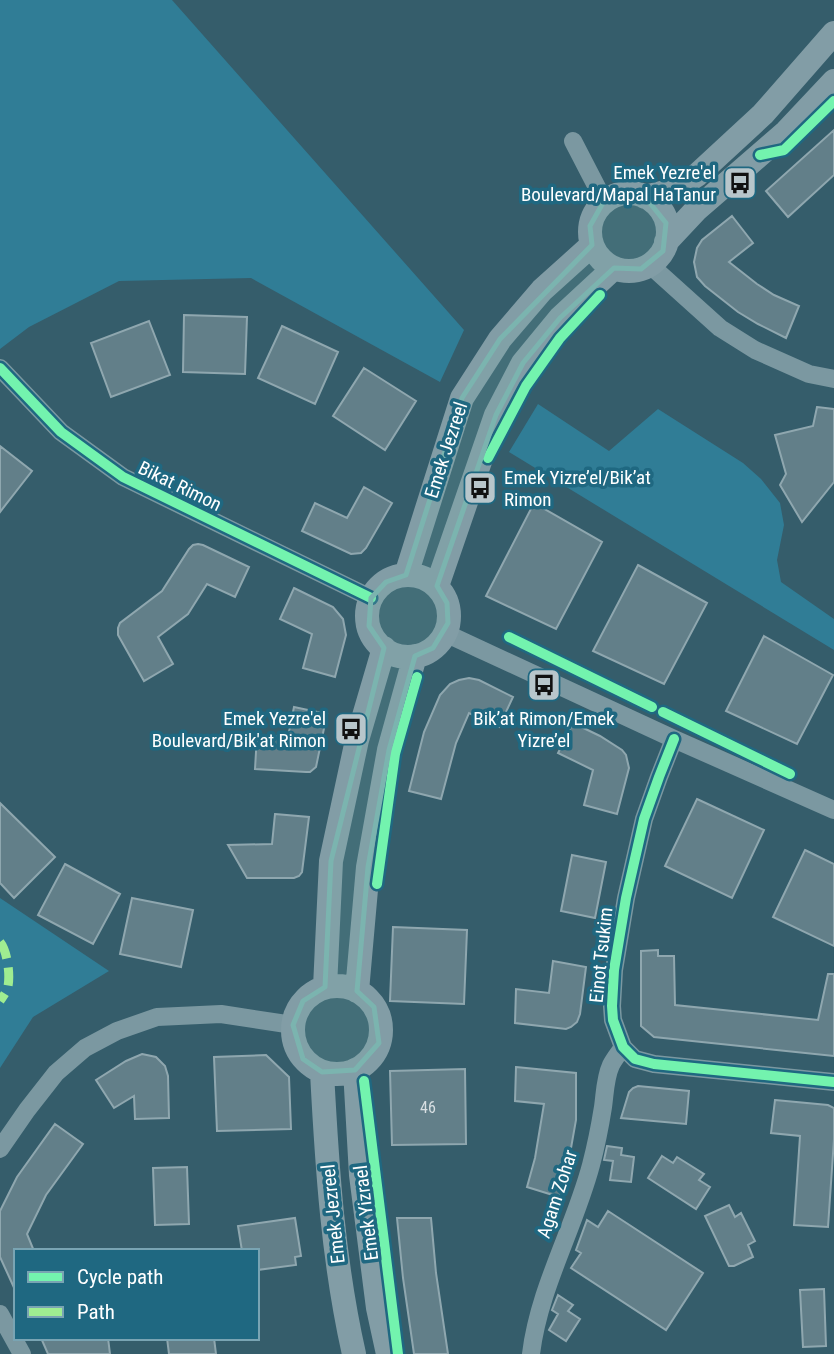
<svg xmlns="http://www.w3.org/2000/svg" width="834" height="1354" viewBox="0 0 834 1354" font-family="'Roboto Condensed',sans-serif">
<rect width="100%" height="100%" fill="#355d6b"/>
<path fill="#307d96" d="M0,0h172l292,330 -24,52 -189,-104 -132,3 -90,46 -29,22z
M538,404l71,47 49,-42 85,54 18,16 19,24 4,22 -7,35 4,22 53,37v31l-325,-198z
M0,898l109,73 -76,46 -33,51z"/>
<path fill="#627f89" stroke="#8fa7af" stroke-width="2" d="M834,130v45l-46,42 -22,-26z
M732,216l21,27 -24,19 28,22 17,11 25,11 -13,32 -28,-14 -20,-12 -33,-26 -8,-9 -3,-15 3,-14 5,-8z
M184,315l63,2 -2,57 -62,-2z
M149,321l21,54 -59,22 -20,-54z
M282,326l56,26 -23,52 -57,-26z
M364,368l52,33 -31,49 -52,-34z
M817,407l17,2v73l-32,40 -22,-37 6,-11 -11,-39 38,-9z
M0,446l32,25 -32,41z
M364,487l28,16 -26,45 -5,5 -10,1 -49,-23 13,-28 32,15z
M534,503l68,39 -46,87 -70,-33z
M198,544l5,1 46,22 -14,30 -28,-13 -19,30 -30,23 15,27 -29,17 -26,-46v-7l2,-5 42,-32 27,-42 4,-4z
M638,565l69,38 -43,81 -71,-33z
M294,588l39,19 10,12 3,16 -11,42 -32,-9 9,-34 -32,-15z
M764,636l69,39 -36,69 -71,-33z
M469,678l10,2 34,17 -14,30 -30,-14 -13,30 -15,56 -32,-8 15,-59 16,-37 10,-11 9,-4z
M294,707l33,7 -11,53 -6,5h-4l-51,-3 2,-34 31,2z
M573,723l27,13 22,14 4,5 3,13 -12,46 -33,-9 9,-35 -35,-17z
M697,799l67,31 -32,68 -67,-32z
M0,803l55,54 -41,41 -14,-15z
M275,814l34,3 -7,55 -3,4 -5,2h-47l-19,-33 44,-1z
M805,850l29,14v82l-61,-29z
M572,855l34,7 -11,56 -34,-7z
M65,864l55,30 -27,50 -55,-29z
M132,898l61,12 -12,57 -61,-13z
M393,927l74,3 -3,74 -74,-3z
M658,950v6h16l1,49 143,15 10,-46h6v82l-180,-19 -13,-11v-75z
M553,961l33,6 -6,47 -3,8 -6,5 -5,2 -51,-6 1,-34 33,4z
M142,1054l14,3 9,9 3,10 1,42 -34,1 -1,-23 -20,12 -18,-28 30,-19z
M266,1055l23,22 2,52 -74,2 -3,-74z
M516,1067l60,6v47l-8,45 -9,32 -32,-10 8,-29 9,-54 -29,-3z
M465,1069l1,75 -74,1 -2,-74z
M638,1086l51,5 -3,33 -65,-6 8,-26 4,-4z
M775,1100l53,5 6,3v31l-6,88 -34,-2 6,-89 -29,-3z
M55,1124l28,20 -37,51 -19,39 7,17h-18v41l-16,-35v-46l17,-34z
M607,1146l15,2 -1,7 13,2 -3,25 -21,-2 3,-19 -9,-1z
M662,1156l11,7 4,-6 27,17 -5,6 11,7 -14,22 -48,-31z
M187,1167l2,57 -34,1 -2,-57z
M729,1205l6,12 6,-4 14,28 -7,4 5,12 -19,9h-5l-24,-50z
M608,1211l95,62 -37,57 -95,-62 10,-15 -5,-3 11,-30 11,7z
M295,1218l6,38 -6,1 1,8 -39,5v-19h-15l-4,-25z
M397,1218h34l5,55 12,81h-34l-11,-76z
M824,1289l2,57 -23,1 -3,-57z
M558,1295l15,10 -5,6 12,8 -14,22 -17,-11 9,-16 -6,-4z
M41,1338h67l2,16h-62z
M167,1338h47l2,16h-47z"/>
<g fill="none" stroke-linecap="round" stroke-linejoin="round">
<path stroke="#7b98a1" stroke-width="18" d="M573,141l31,60
M650,265l70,63 35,22 54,24 25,5
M0,368l61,64 62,45 248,121
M445,633l229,106 160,71
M674,739l-15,38 -15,42 -18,79 -12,72 -2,36 1,14 10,27 12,12 19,5 180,18
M0,1149l27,-39 29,-37 29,-25 32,-17 40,-14 64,-3 72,11
M0,1314l22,40
M531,1354c8,-66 43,-125 60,-189 5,-19 9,-39 12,-58 2,-14 2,-29 8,-42 3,-6 8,-12 12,-18"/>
<path stroke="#829da6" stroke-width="24" d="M590 232a39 39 0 1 1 78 0a39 39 0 1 1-78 0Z
M645,197l29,-7 23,-15 66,-61 71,-81
M666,242l30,-32 90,-78 48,-51
M406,575l56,-177 38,-59 42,-49 50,-45
M367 616a41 41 0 1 1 82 0a41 41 0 1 1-82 0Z
M437,586l59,-171 27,-52 37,-45 54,-50
M293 1030a44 44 0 1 1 88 0a44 44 0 1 1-88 0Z
M325,987l6,-126 26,-121 27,-92
M357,991l11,-124 21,-117 26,-94
M355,1070l6,105 17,133 10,46
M322,1072c5,95 11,189 32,282"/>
<path stroke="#9fed91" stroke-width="9" stroke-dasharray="18 9" stroke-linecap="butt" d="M0,942c8,10 11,37 7,48 -2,4 -5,8 -7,11"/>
<defs>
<path id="cycleway" d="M760,155l24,-5 50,-49
M0,368l61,64 62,45 248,121
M488,458l38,-72 34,-48 40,-43
M509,637l143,70
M663,712l127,62
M674,739l-15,38 -15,42 -18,79 -12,72 -2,36 1,14 10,27 12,12 19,5 180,18
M377,884l18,-130 22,-77
M364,1081l34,273"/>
</defs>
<use href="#cycleway" stroke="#1f6881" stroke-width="15"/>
<use href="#cycleway" stroke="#73f3ae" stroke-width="10"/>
</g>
<path fill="#7bb4af" fill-opacity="0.2" stroke="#7bb4af" stroke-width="5" stroke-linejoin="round" d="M624,193l21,4 21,26 -3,28 -22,18 -27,-1 -54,50 -37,45 -27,52 -59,171 10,17 1,20 -15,25 -18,8 -26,94 -21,117 -11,124 17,16 5,36 -24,27 -33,2 -19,-13 -10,-34 10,-24 22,-14 6,-126 53,-213 -15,-22 2,-28 15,-16 20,-7 56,-177 38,-59 92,-94 -2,-19 14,-25z"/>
<defs>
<symbol id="bus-square" viewBox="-11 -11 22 22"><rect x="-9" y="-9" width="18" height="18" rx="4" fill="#b8c6cb" stroke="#1f6881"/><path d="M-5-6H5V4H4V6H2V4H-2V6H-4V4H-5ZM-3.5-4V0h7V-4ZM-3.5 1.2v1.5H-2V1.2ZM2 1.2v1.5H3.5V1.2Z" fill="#111"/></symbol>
</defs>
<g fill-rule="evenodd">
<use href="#bus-square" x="721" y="164" width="38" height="38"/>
<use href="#bus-square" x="461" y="469" width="38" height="38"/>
<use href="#bus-square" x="525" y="666" width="38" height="38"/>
<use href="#bus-square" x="332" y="710" width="38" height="38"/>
</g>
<g text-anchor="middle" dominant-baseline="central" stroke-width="7" stroke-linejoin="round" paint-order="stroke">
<g font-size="16" fill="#d8dfe2">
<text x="428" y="1107">46</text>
</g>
<g font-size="19" fill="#fff" stroke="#1f6881" text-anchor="end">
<text x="716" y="172">Emek Yezre'el<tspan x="716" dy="22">Boulevard/Mapal HaTanur</tspan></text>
<text x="504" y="477" text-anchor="start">Emek Yizre’el/Bik’at<tspan x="504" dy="22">Rimon</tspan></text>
<text x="326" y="718">Emek Yezre'el<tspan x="326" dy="22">Boulevard/Bik'at Rimon</tspan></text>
<text x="544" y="718" text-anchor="middle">Bik’at Rimon/Emek<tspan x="544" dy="22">Yizre’el</tspan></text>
</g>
<g font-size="19" fill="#fff" stroke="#1f6881">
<text transform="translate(446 450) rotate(-72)">Emek Jezreel</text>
<text transform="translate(180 486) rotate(26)">Bikat Rimon</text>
<text transform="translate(601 955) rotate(-84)">Einot Tsukim</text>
<text transform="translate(557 1194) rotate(-72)">Agam Zohar</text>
<text transform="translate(366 1213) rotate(-97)">Emek Yizrael</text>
<text transform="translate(333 1214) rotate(-96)">Emek Jezreel</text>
</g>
</g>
<rect x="14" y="1249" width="245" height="91" fill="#1f6881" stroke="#79a4b3" stroke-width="2"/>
<rect x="28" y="1272" width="35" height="10" fill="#73f3ae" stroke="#79a4b3" stroke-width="2"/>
<text x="77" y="1284" font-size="21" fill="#ffffff">Cycle path</text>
<rect x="28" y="1307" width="35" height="10" fill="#9fed91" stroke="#79a4b3" stroke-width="2"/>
<text x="77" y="1319" font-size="21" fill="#ffffff">Path</text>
</svg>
